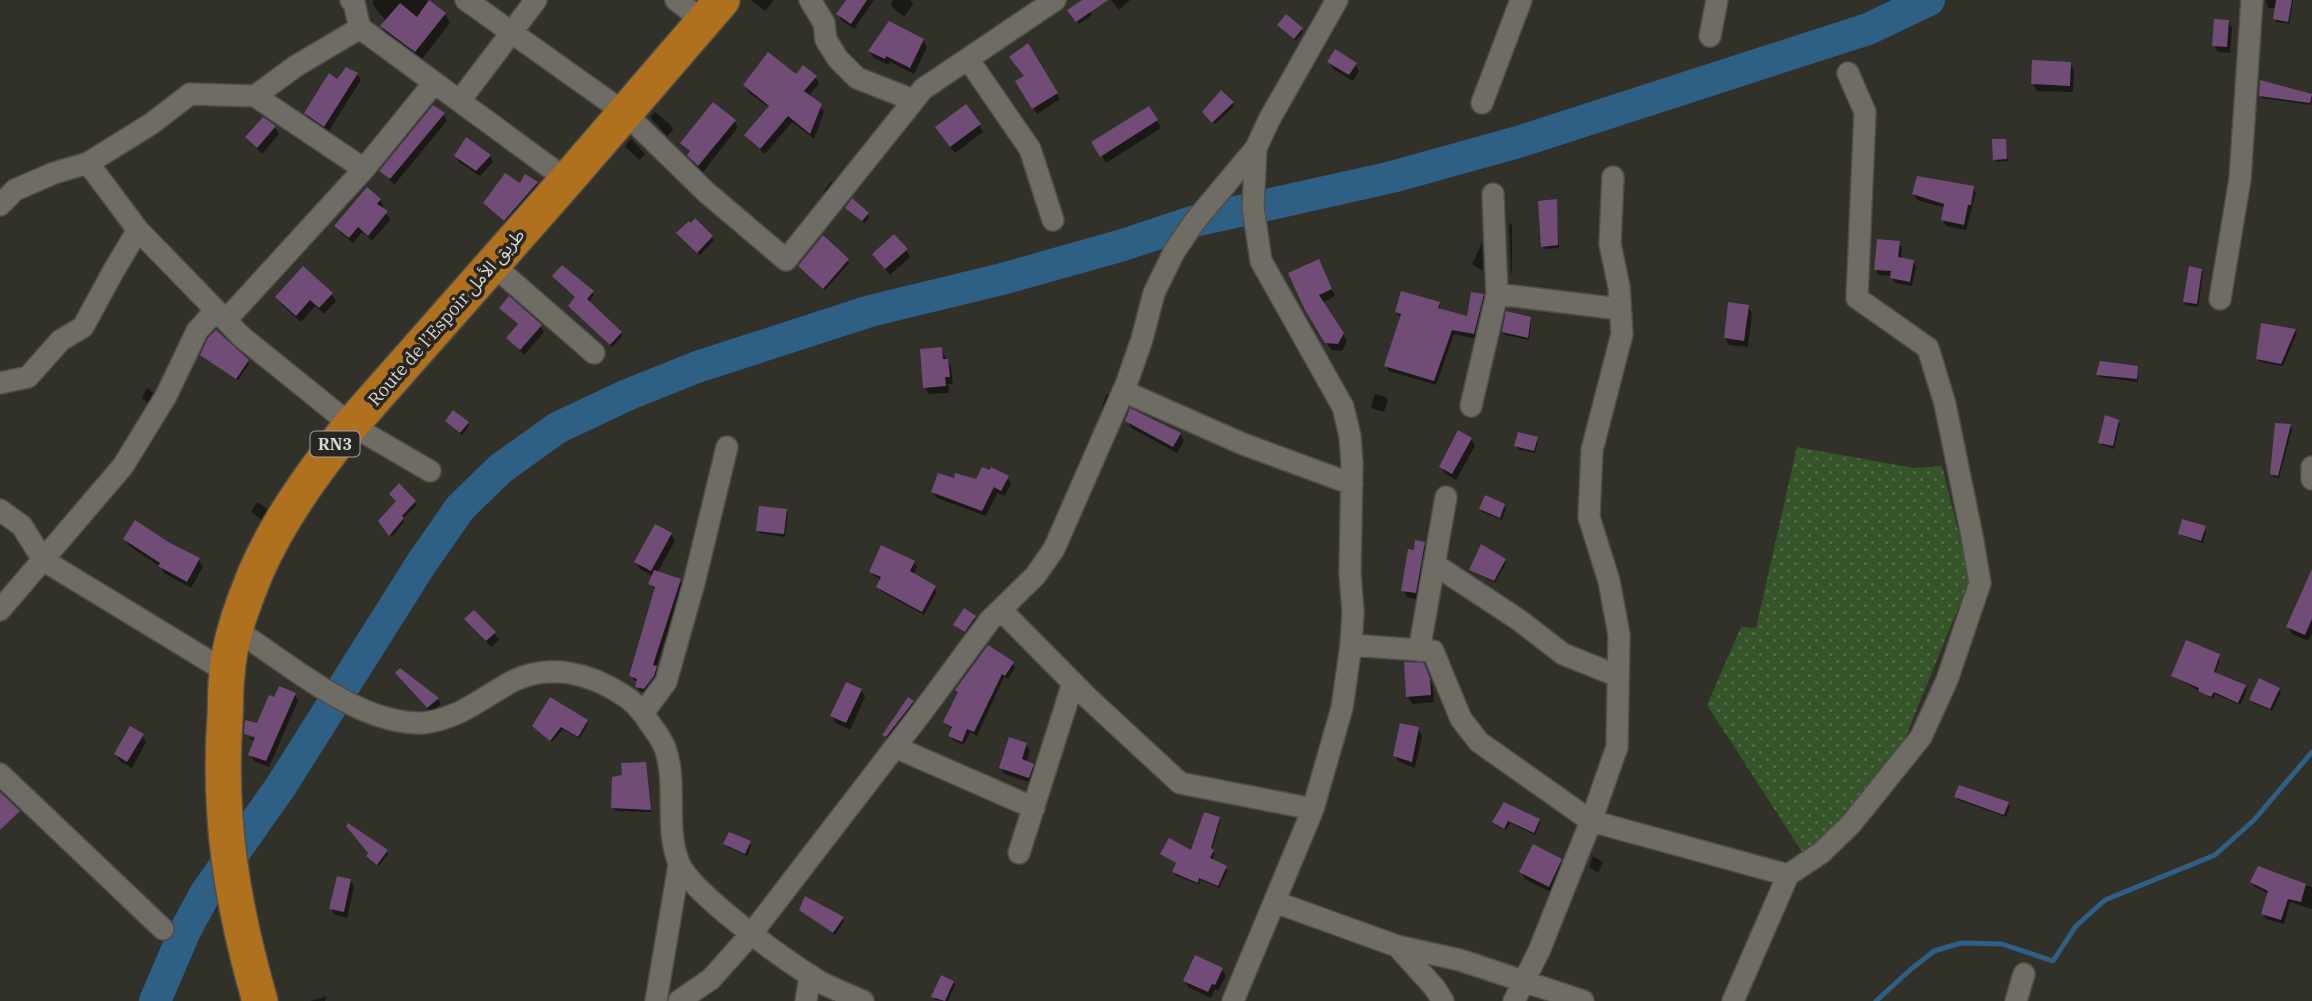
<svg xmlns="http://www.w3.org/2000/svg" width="2312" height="1001" viewBox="0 0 2312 1001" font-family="'IBM Plex Serif','Noto Sans Arabic',serif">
<defs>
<pattern id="grass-dots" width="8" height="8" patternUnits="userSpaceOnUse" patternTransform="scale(1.75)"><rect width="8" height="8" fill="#365429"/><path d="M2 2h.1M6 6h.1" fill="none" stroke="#526c47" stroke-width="1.8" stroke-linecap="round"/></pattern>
</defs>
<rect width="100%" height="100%" fill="#313029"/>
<path fill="url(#grass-dots)" d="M1797,447l117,21 28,-2 28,113 -67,164 -31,43 -66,72 -99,-153 34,-78 15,1z"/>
<path fill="#0007" d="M374,0h54l17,14 5,9 -29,37 -34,-25 -5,-8 5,-6 -10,-10 -5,-9z
M751,0h23l-9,11z
M848,0h26l-20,29 -13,-9 -3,-6z
M893,0h18l2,4 -9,13 -11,-9 -2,-3z
M1111,0h19l-11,10z
M2266,0h27l-4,24 -13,-2v-14h-8z
M1083,1l9,14 -13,9 -9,-13z
M2228,21l4,7 -2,25 -12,-1 -4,-7z
M1279,26l22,3 2,3 -7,9z
M923,40l4,7 -13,27 -24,-12 -2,3 -14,-7 -4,-6z
M1028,45l32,54 -23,15 -19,-32 7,-5z
M1329,62l26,2 4,7 -6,10 -20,-12z
M2070,64l4,7 -1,21 -36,-1 -4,-7z
M357,74l4,6 -33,52 -19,-13 -3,-6 32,-32z
M796,76l19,1 4,6 -11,14 12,9 4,6 -10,27 -22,-17 -27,32 -15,-13 -4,-6 24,-27 -22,-16 -3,-7z
M2261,95h50l1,2 -1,8 -49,-7z
M1233,103l1,3 -19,18 -9,-9z
M1149,108l12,20 -55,35 -12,-20z
M655,112l15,12 3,6 -6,6 -17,-19z
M443,114l4,7 -53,64 -12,-14z
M263,120l12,7 4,7 -17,20 -15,-17z
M734,121l4,6 -35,45 -11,-11 -3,-6 2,-2 -9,-10z
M979,125l4,7 -28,21 -14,-18z
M631,139l14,15 -6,6 -14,-14z
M2005,140l3,21 -11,1 -2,-3z
M456,156h34l3,6 -13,14 -21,-14z
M526,176l13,10 -33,37 -20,-17 34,-21z
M831,181l2,4 -7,9 -2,-3z
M1973,188l3,5 -10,37 -20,-4 -3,-6 2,-12 -28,-8 -3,-6z
M380,200l3,6 -2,3 10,10 -19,22 -10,-9 -9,11 -13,-11 -3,-6z
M1556,201l3,47 -14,1 -2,-3z
M847,208l21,6 1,3 -4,6z
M1509,222l3,3v50l-1,-2z
M680,236l32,1 2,3 -14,15z
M823,238l26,25 -24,27 -23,-21z
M1482,243v1l1,27 -11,-7z
M1899,243l3,5 -1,11 12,2 3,6 -4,19 -17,-3 -3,-7 -13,-1 -3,-5z
M906,250l4,7 -20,18 -16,-20z
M563,267l30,26 1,2 -6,8 33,30 1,3 -10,11 -40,-38 5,-11z
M1322,268l13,28 -13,7 25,38 -5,10 -11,-1 -25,-41z
M2202,271l1,3 -5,33 -12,-2 -2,-3z
M332,294l4,7 -12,13 -9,-8 -14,16 -19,-17 -4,-7z
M1483,295l3,5 -9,39 -23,-5 -18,51 -47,-14 -3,-6 15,-47 -5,-6 43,-8 2,7 27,7z
M1748,307l4,7 -4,33 -19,-2 -4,-7z
M501,308l39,18 4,6 -20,23 -16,-17 11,-12z
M1530,319l1,3 -2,18 -24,-5 -2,-3z
M2295,330l2,3 -14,33 -23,-4 -2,-3z
M941,349l10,18 2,17h-5l1,9 -20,1 -4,-7z
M202,355l46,6 1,3 -11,16z
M2137,367l1,15 -39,-5 -1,-2z
M147,388l8,6 -6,10 -7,-6z
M1107,393l2,4 -6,12 -1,-2z
M1375,394l11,3 2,3 -4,12 -11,-3 -2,-3z
M1127,420l53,14 4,7 -7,12 -46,-25z
M2118,421l2,3 -6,25 -12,-4 -2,-3z
M447,422l21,2 1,2 -7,9z
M2290,426l2,3 -13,49 -5,-1 -2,-3z
M1471,439l4,7 -19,34 -11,-6 -4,-7z
M1536,439l2,3 -3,11 -17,-4 -2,-3z
M1007,477l4,6 -6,13 -8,-3 -11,23 -49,-18 -4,-6 22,-11h21z
M257,502l12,8 -7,10 -11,-8z
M415,502l2,2 -14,15 1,3 -12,15 -10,-12z
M1504,506l2,3 -4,11 -20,-8 -1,-3z
M786,510l2,3 -3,24 -26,-4 -1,-3z
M2205,528l1,3 -3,12 -21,-7 -2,-3z
M671,534l4,7 -18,32 23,8 3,4 -27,83 2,4 -2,9 -9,12 -7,-2 -3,-5 1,-4 -4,-2 -3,-4 25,-86 -6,-6 3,-8 -13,-7 -4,-7z
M125,539l45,6 29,15 4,7 -12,21 -27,-15 -3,-6 -32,-21z
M1424,544l4,7 -9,49 -12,-3 -4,-7 12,-38z
M1504,560l2,3 -11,20 -22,-11 -2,-3z
M914,563l3,4 -4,8 22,13 2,4 -13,23 -43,-24 -3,-4 4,-7 -8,-4 -3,-4z
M2312,596v37l-4,8 -16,-7 -4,-7z
M964,611l13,9 -10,14 -12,-9z
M467,620l27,13 5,7 -8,7z
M2218,656l2,3 -5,15 30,13 2,3 -7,15 -25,-11 -2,5 -40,-23z
M1013,664l2,4 -7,11 -4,-2 -27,59 -7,-4 -6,13 -11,-5 -3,-4 3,-6 -8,-8z
M1406,664l21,9 6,14 1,15 -22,2 -4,-7z
M400,679l38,20 3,5 -10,9z
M861,690l4,7 -15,33 -14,-7 -4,-7z
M2279,690l2,3 -9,18 -19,-8 -2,-3z
M295,695l3,6 -29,66 -15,-6 -4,-6 5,-13 -7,-5 15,4 1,-3 -18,-4 12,-9 17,-25z
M913,702l1,3 -26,34 -2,-1 -2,-3z
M586,721l2,3 -9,15 -16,-10 -11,13 -18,-16z
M1418,729l4,7 -7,32 -16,-6 -4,-7z
M142,735l4,7 -14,26 -12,-7 -4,-7z
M1026,745l4,6 -4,11 6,3 4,6 -4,12 -28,-9 -3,-6z
M645,764l6,48 -36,-1 -2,-3 11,-32z
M1956,797l52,7 2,3 -4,10 -48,-17z
M1505,805l34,15 1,3 -5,12 -25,-12 -4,7 -11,-5 -1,-3z
M1219,818l1,3 -8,29 3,4 -4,7 17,9 -9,18 -18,-8 -2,5 -24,-10 -1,-3 3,-8 -15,-10 30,-2z
M749,843l2,2 -4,11 -20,-9 -2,-3z
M387,851l1,3 -9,12 -11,-10 2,-3z
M1593,856l10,6 -5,11 -9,-6z
M1560,860l5,7 -12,26 -28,-14 -4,-7z
M2276,876l36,11v22l-22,-7 -6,22 -18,-5 -3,-5 6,-20 -14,-7 -3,-5z
M350,880l4,7 -7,31 -12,-3 -4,-7z
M801,910l42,8 1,3 -9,14z
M1222,969l4,7 -8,15 -3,-2 -4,9 -23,-11 -3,-6z
M953,982l2,3 -7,16 -13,-1 -2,-3z
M327,996l-2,5h-15z"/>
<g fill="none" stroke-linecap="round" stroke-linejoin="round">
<path stroke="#2e5f85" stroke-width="5" d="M1876,1001l34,-31 24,-19 27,-8 41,1 51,17 23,-35 29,-26 110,-45 39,-35 58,-68"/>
<path stroke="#2e5f85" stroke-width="32" d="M155,1001l30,-70 20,-37 76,-108 140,-222 39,-56 40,-39 57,-41 70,-33 70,-28 173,-56 132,-32 121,-34 72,-24 197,-44 126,-35 350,-113 61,-29"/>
</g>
<path fill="#714c77" d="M429,0l17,13 -31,39 -35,-26 20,-23 17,14z
M846,0h21l-16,24 -15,-10z
M1082,0h26l-32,22 -9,-12z
M2276,0h16l-4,22 -15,-3z
M1286,14l17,14 -9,11 -17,-14z
M2214,19l15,1 -2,27 -15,-1z
M889,21l35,18 -14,29 -24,-12 -1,3 -17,-8z
M1028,43l30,50 -26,16 -17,-28 9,-5 -15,-19z
M1335,49l22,14 -8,12 -22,-13z
M768,52l28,22 7,-9 14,11 -13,15 18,13 -12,30 -22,-18 -28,33 -16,-14 25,-29 -26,-21z
M2032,60l39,2 -1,24 -39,-2z
M346,67l12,6 -34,54 -20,-14 25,-40 8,6z
M2260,80l52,14 -2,9 -51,-7z
M1221,90l13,12 -22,21 -10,-11z
M713,102l23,18 -38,46 -11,-11 3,-4 -10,-8z
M966,104l15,20 -31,23 -15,-20z
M433,105l12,8 -55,66 -11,-8z
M1149,106l9,14 -58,37 -9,-15z
M263,117l13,9 -19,22 -12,-11z
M466,137l25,18 -15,16 -22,-15z
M1992,139h14l1,20 -14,1z
M505,173l15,10 5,-9 13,8 -34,39 -21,-18z
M1917,176l57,10 -3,19h-3l-4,20 -23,-5 3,-16 -32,-10z
M367,187l14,12 -4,5 11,7 -20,25 -10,-9 -9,11 -15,-12z
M852,198l17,15 -7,8 -17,-13z
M1557,199l1,46 -17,2 -3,-46z
M695,218l18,18 -16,17 -21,-20 13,-12 2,2z
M894,234l14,15 -23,20 -13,-15z
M823,235l26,24 -26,30 -25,-23z
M1877,239l23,2 -2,16 16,3 -4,22 -20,-4 1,-7 -17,-1z
M1319,259l13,30 -13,6 25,38 -6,11 -13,-1 -20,-33 -17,-37z
M562,265l32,26 -7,8 35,33 -12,13 -42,-39 7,-9 -23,-21z
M303,266l30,27 -14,15 -9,-8 -14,16 -21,-19z
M2189,266l13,3 -5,35 -14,-2z
M1401,291l39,11 -2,6 29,8 4,-24 13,2 -10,40 -22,-4 -18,51 -50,-15 17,-52 -6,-2z
M509,296l33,29 -22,25 -14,-12 12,-14 -19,-16z
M1728,302l21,3 -5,36 -20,-3z
M1506,311l25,6 -3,21 -26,-6z
M2261,323l35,6 -15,35 -25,-5z
M216,330l33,30 -13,19 -36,-24 8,-17z
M942,347l1,12h5l2,18h-5l1,9 -23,2 -3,-39z
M2100,361l38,5 -1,13 -41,-4z
M1130,408l51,25 -8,14 -48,-26z
M453,410l16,12 -9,11 -15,-12z
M2105,415l14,5 -6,26 -15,-3z
M2275,423l16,1 -13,52 -8,-2z
M1458,430l14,8 -20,36 -13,-7z
M1518,432l20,5 -4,14 -20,-5z
M982,467l8,3 1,-3 18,9 -8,15 -7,-4 -12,24 -51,-19 7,-19 16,5 1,-5 21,6z
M399,483l17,18 -14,15 2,2 -15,18 -11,-15 18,-20 -7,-7z
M1485,495l20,9 -5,14 -21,-9z
M759,506l28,3 -3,25 -28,-3z
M2182,519l24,7 -5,15 -23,-7z
M135,520l35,23 30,15 -13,24 -29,-16 2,-3 -37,-24z
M655,524l17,9 -21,38 -17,-9z
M1415,540l10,2 -9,51 -15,-2 7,-42 6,1z
M1481,544l25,15 -12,22 -25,-11z
M881,545l34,16 -5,10 26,15 -14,26 -46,-25 5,-10 -12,-5z
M2312,569v50l-7,16 -19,-8z
M654,570l27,9 -28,86 4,1 -3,10 -10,13 -9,-2 2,-8 -8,-3 26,-89 -7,-3z
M964,608l12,8 -11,16 -12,-7z
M474,610l22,22 -10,9 -22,-22z
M2186,640l34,14 -6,18 32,13 -8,18 -24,-11 -3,5 -13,-6 1,-3 -28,-12z
M988,645l26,17 -9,14 -3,-2 -28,58 -7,-3 -5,13 -14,-6 4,-9 -9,-5 15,-30 -3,-2z
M1404,662l20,1 6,16 1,16 -25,2z
M400,668l39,30 -12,10 -32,-35z
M2259,678l21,10 -10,21 -21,-9z
M846,682l16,7 -16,34 -16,-7z
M279,686l17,7 -30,68 -18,-6 7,-18 -11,-3 1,-14 12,3 12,-28 5,2z
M550,697l38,23 -10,17 -17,-10 -11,14 -18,-15z
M908,697l6,4 -28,36 -4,-2z
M1400,723l19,4 -7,35 -19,-6z
M130,726l14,8 -17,28 -13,-8z
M1009,737l18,6 -5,16 12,5 -5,14 -30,-10z
M646,762l5,48 -40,-2 1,-31 10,-2 -1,-12z
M1959,785l50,17 -5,13 -50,-18z
M0,792l20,19 -20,19z
M1504,802l36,17 -6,14 -26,-12 -4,8 -12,-7z
M1204,812l16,5 -9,31 3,2 -4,8 17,8 -9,20 -19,-8 -1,5 -26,-11 4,-9 -16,-9 9,-16 22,12z
M348,823l40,27 -11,15 -11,-9 2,-3 -22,-27z
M729,832l22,9 -6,13 -22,-10z
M1533,844l29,15 -13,28 -30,-15z
M2258,866l48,18 -5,18 -13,-3 -7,21 -20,-6 7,-23 -18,-9z
M337,876l14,3 -7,33 -15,-3z
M805,896l39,21 -11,16 -34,-23z
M1195,955l28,13 -8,17 -3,-1 -4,8 -25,-11z
M941,975l13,6 -9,20 -14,-4z"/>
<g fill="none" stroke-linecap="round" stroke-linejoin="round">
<defs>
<path id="minor" d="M351,0l3,3 6,25 207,152
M466,0l159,113 81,79 80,68 137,-171 132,-89
M676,0l27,21
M810,0l14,23 2,17 12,19 19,19 56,22
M1710,36l7,-36
M968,59l62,90 23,71
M255,96l109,73
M461,99l75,-99
M1482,103l39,-103
M88,163l50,67 104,107 109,88 79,46
M1493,194l4,100
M0,205l15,-15 39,-17 34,-10 63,-39 39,-30 65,2 41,-30 64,-38
M492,264l102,89
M2220,299l20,-120 12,-179
M226,320l138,-151 70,-86
M0,383l28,-6 33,-37 22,-13 31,-57 24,-40
M1123,391l120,53 109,40
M1471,406l26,-112 123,15
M2312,467v12
M0,510l22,16 21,34 184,112
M1434,564l85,56 44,34 55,22
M0,610l123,-144 43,-70 31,-65 18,-20
M1001,610l86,87 93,86 133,26
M236,630c52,33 117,91 181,93 13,1 29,-5 41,-10 19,-9 36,-22 55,-32 36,-18 77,-8 110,14 12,7 21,19 28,30 5,7 11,15 14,23 13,36 -1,79 14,115 12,30 114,104 145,121 13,6 26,12 39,17
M1351,645l82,6 28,68 18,23 112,79 197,54
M1419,651l27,-154
M643,713l23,-31 28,-99 33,-136
M895,747l139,61
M0,774l163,155
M1019,853l54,-170
M1275,902l122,44 63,14 123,41
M1397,946l37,41 9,14
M656,1001l23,-136
M679,1001l32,-22 41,-46 170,-221 68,-92 45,-44 19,-27 72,-164 16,-46 12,-46 20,-41 21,-31 61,-73
M806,1001l4,-26
M1233,1001l80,-192 29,-101 9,-63 2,-33 -3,-39 2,-110 -2,-27 -7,-29 -82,-146 -8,-54 3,-59 13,-28 68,-120
M1514,1001l25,-50 52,-130 26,-74 2,-112 -10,-54 -20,-64 3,-67 30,-116 -3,-47 -9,-43 3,-67
M1733,1001l55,-126 33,-22 30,-29 70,-87 26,-57 33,-97 -8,-47 -27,-132 -17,-56 -71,-50 8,-186 -17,-39
M2016,1001l8,-27"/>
<path id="trunk" d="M260,1001c-28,-97 -42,-183 -35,-284 1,-14 0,-28 2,-42 2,-35 16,-71 29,-103 23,-53 59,-102 95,-147l216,-245 155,-180"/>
</defs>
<use href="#minor" stroke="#4e4d48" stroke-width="24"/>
<use href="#trunk" stroke="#4e4d48" stroke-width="38"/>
<use href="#minor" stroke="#6e6c65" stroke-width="21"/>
<use href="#trunk" stroke="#af711e" stroke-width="35"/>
</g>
<g text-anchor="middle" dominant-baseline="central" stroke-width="7" stroke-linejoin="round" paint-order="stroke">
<rect fill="#272620" stroke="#a2a19d" stroke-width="2" x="310.5" y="431.5" width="49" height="25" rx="5"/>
<g font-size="16" font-weight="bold" fill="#d7d6d2">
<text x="335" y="444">RN3</text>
</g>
<g font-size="18" fill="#d7d6d2" stroke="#272620">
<text transform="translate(446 317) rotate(-49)">Route de l’Espoir طريق الأمل</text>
</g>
</g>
</svg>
